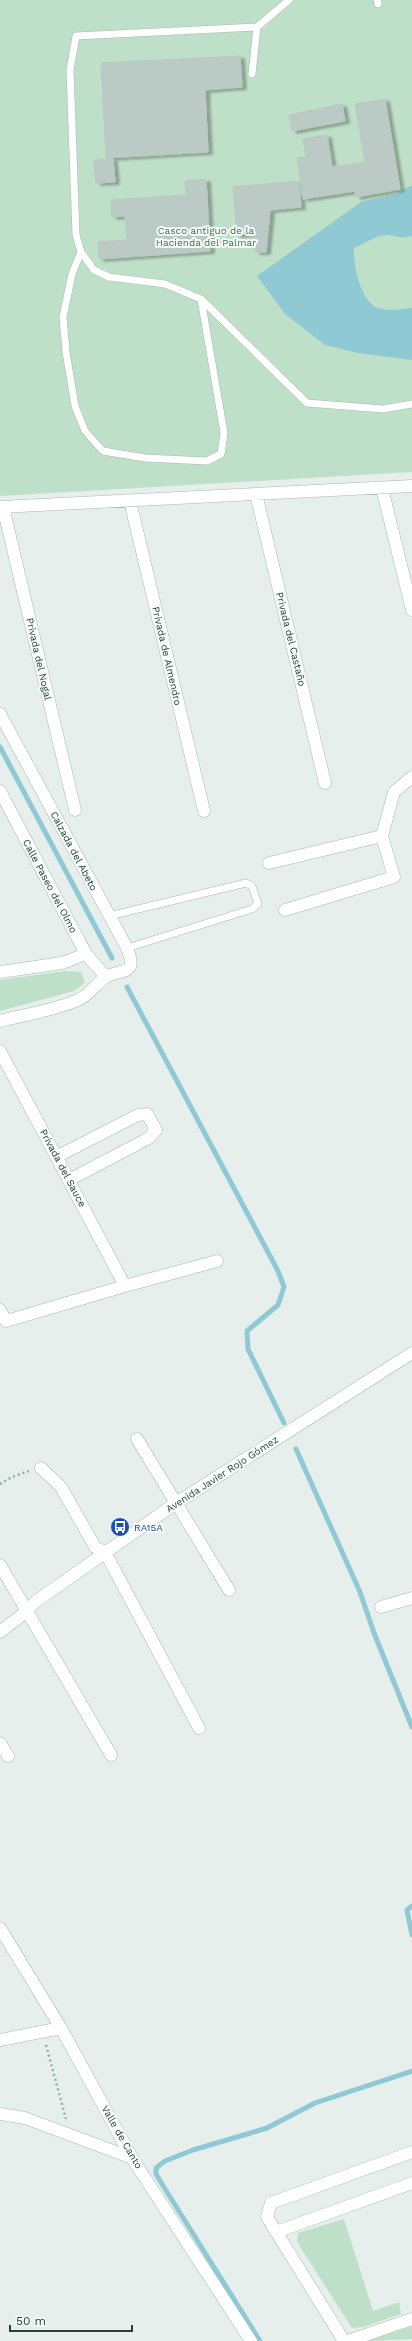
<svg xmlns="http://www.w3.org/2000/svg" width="412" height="2341" viewBox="0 0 412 2341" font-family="'Work Sans',sans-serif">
<defs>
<filter id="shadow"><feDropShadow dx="4.5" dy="2.5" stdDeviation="1" flood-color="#0004"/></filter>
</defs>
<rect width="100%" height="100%" fill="#e6efeb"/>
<path fill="#bfe0c8" d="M0,0h412v472l-412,24z
M65,971l16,1 4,11 -11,8 -74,20v-31z
M344,2219l29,92 26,-9 2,12 -38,13 -11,1 -55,-86 1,-9z
M412,2326v13l-41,2v-1z"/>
<path fill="#8ec9d4" d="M412,185v51c-14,3 -13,0 -25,-1 -10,0 -24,9 -33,13 -1,18 7,57 27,61 9,2 22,0 31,-1v52l-54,-7 -33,-8 -40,-31 -28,-38 104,-74 36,-8z"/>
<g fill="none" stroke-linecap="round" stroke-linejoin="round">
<path stroke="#8ec9d4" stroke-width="5" d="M0,747l112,211
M127,987l151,284 6,16 -6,18 -31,26 1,18 36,74
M296,1449l64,143 14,41 38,94
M412,1906l-5,4 5,25
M260,2341l-98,-157 -6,-10v-6l9,-7 28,-11 74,-22 48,-25 97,-32"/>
</g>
<path fill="#bbcac4" stroke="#b8c9c2" filter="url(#shadow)" d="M240,56l2,31 -37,3 3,62 -102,6 -5,-95z
M385,99l15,90 -44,8 -1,-6 -52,8 -6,-41 9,-1 -3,-18 24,-4 5,32 33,-5 -10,-58z
M342,104l3,17 -53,10 -3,-16z
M113,159l2,23 -19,1 -2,-23z
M206,179l4,72 -111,8 -1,-17 29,-2 -2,-24 -13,1 -1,-17 75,-5 -1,-14z
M299,181l2,26 -31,3 -4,42h-11l1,-19 -19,2 -4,-48z"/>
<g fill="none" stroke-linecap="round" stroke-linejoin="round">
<defs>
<path id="lane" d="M289,0l-32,27 -181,9 -6,34 6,165 5,17 13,18 15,7 56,7 36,15 106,104 76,6 29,-5
M377,0l1,4
M252,74l5,-47
M81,252l-9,22 -9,43 3,35 9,54 10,25 18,20 42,7 62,3 14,-7 3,-21 -23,-134
M109,916l137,-33 6,3 6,18 -6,5 -125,39"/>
<path id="street" d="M382,488l30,122
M256,494l69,289
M130,501l74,310
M0,507l412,-21
M3,507l72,303
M0,714l127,234c11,28 -4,20 -21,29 -10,6 -16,18 -28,23 -23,10 -54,15 -78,21
M0,791l86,163 20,23
M269,863l113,-27
M285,910l109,-33 -12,-41 12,-44 18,-15
M0,972l62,-9 24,-9
M0,1051l125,235
M56,1157l82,-42 9,-1 9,16 -7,8 -80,42
M0,1310l6,11 119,-35 92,-25
M137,1439l92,151
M41,1468l20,19 34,60 10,5 94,176
M0,1565l111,190
M381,1607l31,-9
M0,1743l8,13
M0,1928l61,100 71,130 119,183
M0,2040l61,-12
M0,2114l25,4 107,40
M276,2232l136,-49
M344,2341l-77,-124 4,-14 141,-51
M348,2341l64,-22"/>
<path id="secondary" d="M0,1632l27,-21 8,-9 141,-99 236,-150"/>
</defs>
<use href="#lane" stroke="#a8b8b2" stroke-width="8"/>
<use href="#street" stroke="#a8b8b2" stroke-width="13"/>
<use href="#secondary" stroke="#a4bbb3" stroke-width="13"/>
<path stroke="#86b3a5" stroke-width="2.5" stroke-dasharray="2 3" stroke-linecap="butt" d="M0,1484l12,-7 17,-6
M46,2045l20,74"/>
<use href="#lane" stroke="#fff" stroke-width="7"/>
<use href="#street" stroke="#fff" stroke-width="12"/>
<use href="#secondary" stroke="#fff" stroke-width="12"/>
</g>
<defs>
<symbol id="bus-disc" viewBox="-11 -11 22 22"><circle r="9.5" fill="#1a4fb4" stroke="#f7fbf9"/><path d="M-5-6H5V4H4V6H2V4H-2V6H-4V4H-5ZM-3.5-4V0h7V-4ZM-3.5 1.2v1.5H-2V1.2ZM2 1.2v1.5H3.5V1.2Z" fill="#fff"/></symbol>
</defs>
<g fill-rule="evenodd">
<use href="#bus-disc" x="109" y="1516" width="22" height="22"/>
</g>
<g text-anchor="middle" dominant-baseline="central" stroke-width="4" stroke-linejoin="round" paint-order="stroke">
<g font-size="10" fill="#2d7a4b" stroke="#f7fbf9">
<text x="206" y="230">Casco antiguo de la<tspan x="206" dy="12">Hacienda del Palmar</tspan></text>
</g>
<g font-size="10" fill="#24423a" stroke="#f7fbf9">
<text transform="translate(291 639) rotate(76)">Privada del Castaño</text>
<text transform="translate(167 656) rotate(77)">Privada de Almendro</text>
<text transform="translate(39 659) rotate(77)">Privada del Nogal</text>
<text transform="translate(74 851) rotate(62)">Calzada del Abeto</text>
<text transform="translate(50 886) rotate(62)">Calle Paseo del Olmo</text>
<text transform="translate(63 1168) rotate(62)">Privada del Sauce</text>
<text transform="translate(222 1474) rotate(-33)">Avenida Javier Rojo Gómez</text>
<text transform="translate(122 2137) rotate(60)">Valle de Canto</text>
</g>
<g font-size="10" fill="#164399" stroke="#f7fbf9" text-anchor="start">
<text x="134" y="1527">RA15A</text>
</g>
</g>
<path d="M10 2325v6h122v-6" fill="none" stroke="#24423a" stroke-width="2"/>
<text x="16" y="2325" font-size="12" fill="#24423a" stroke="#f7fbf9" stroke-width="3" paint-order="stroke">50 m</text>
</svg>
